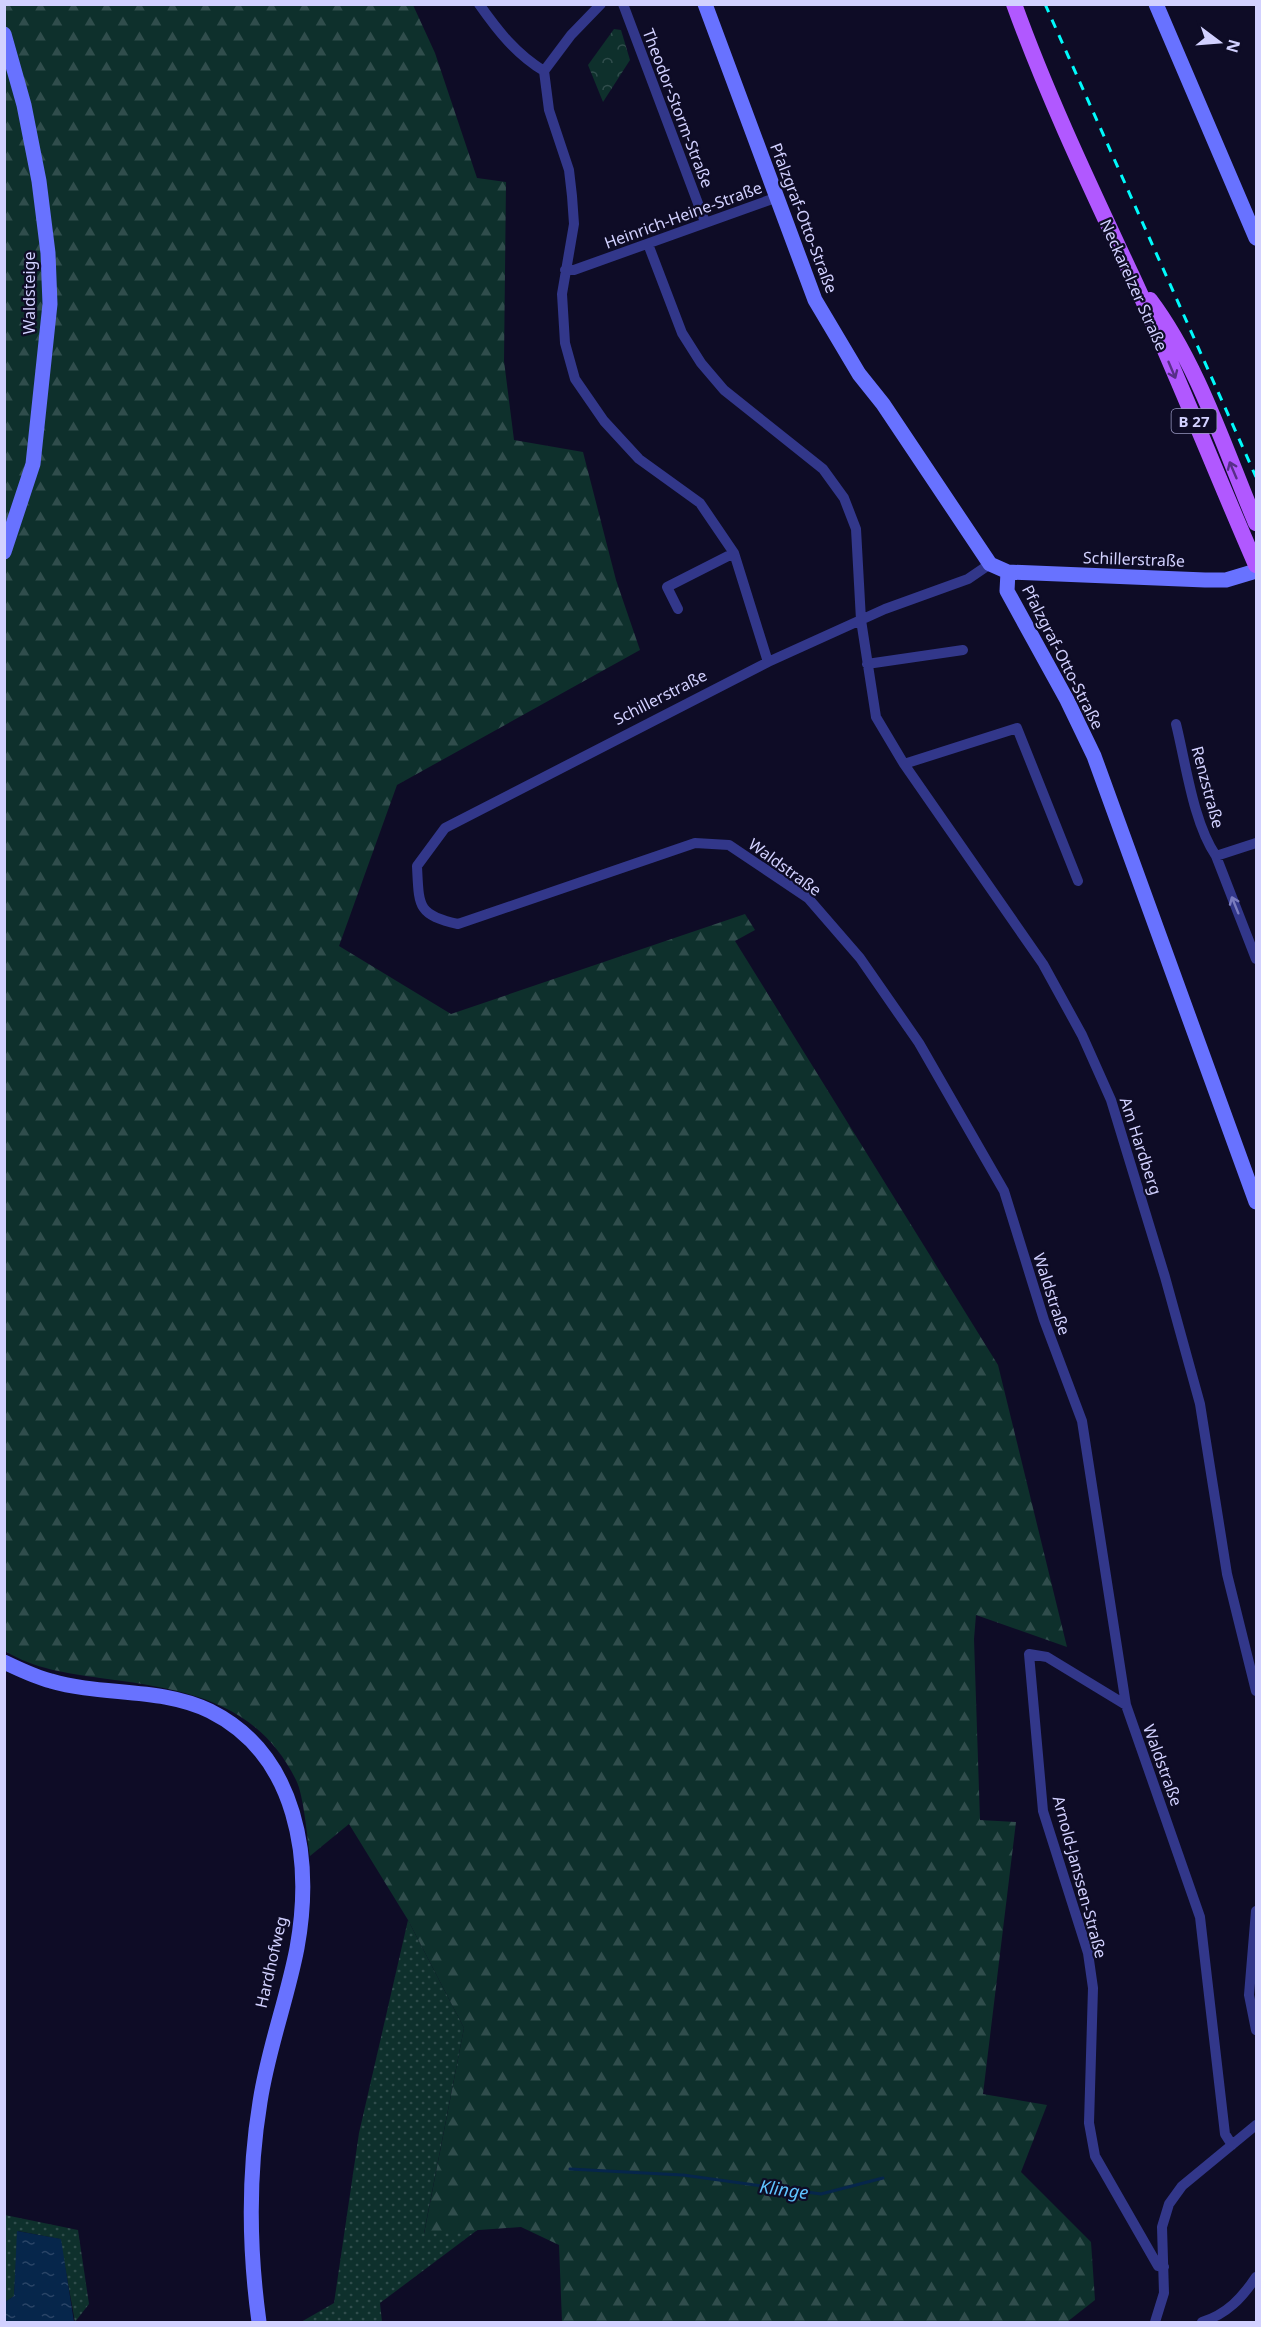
<svg xmlns="http://www.w3.org/2000/svg" width="1261" height="2327" viewBox="0 0 1261 2327" font-family="'Noto Sans',sans-serif">
<defs>
<pattern id="grass-dots" width="8" height="8" patternUnits="userSpaceOnUse" patternTransform="scale(1.5)"><rect width="8" height="8" fill="#0e302c"/><path d="M2 2h.1M6 6h.1" fill="none" stroke="#304d4c" stroke-width="1.8" stroke-linecap="round"/></pattern>
<pattern id="forest-firs" width="22" height="20" patternUnits="userSpaceOnUse" patternTransform="scale(1.5)"><rect width="22" height="20" fill="#0e302c"/><path d="M5 1l3.5 6h-7zM16 11l3.5 6h-7z" fill="#304d4c"/></pattern>
<pattern id="park-crowns" width="20" height="18" patternUnits="userSpaceOnUse" patternTransform="scale(1.5)"><rect width="20" height="18" fill="#0e302c"/><path d="M2 6a3 3 0 1 1 6 0M12 15a3 3 0 1 1 6 0" fill="none" stroke="#304d4c"/></pattern>
<pattern id="water-ripples" width="26" height="14" patternUnits="userSpaceOnUse" patternTransform="scale(1.5)"><rect width="26" height="14" fill="#06264b"/><path d="M2 4q2-2 4 0t4 0M15 11q2-2 4 0t4 0" fill="none" stroke="#294466"/></pattern>
</defs>
<rect width="100%" height="100%" fill="#0e0c26"/>
<path fill="url(#grass-dots)" d="M408,1920l56,108 -40,205 56,-5 -100,75 2,19h-81l33,-19 25,-170z
M5,2215l73,15 11,74 -14,18 -15,-83 -42,-8 -4,65 -9,6z"/>
<path fill="url(#forest-firs)" d="M4,5h409l22,48 42,125 29,4 -2,179 10,79 69,12 33,128 24,70 -243,135 -58,161 112,68 294,-100 10,16 -20,11 263,424 69,282 -91,-32 -2,24 6,181 36,2 -33,272 64,11 -26,67 70,70 4,58 -28,22h-505l-3,-77 -38,-18 -97,7 40,-206 -56,-108 -59,-96 -39,32c-3,-19 -6,-60 -14,-76 -40,-81 -114,-91 -196,-102 -33,-5 -66,-9 -95,-27z"/>
<path fill="url(#park-crowns)" d="M614,29l7,1 9,30 -27,42 -15,-37z"/>
<path fill="url(#water-ripples)" d="M17,2231l44,8 13,83h-69v-20l9,-6z"/>
<g fill="none" stroke-linecap="round" stroke-linejoin="round">
<path stroke="#06264b" stroke-width="3" d="M570,2169l112,6
M683,2175l138,19 62,-16"/>
<path stroke="#32378a" stroke-width="10" d="M479,4c19,27 37,50 65,67
M623,4l82,218
M544,71l5,39 20,60 3,26 2,28 -12,70 3,49 10,36 29,42 35,38 61,44 34,50 34,109
M544,71l27,-36 30,-31
M648,244l34,89 19,30 23,27 99,79 21,29 12,31 5,91 15,97 28,47 139,200 39,71 29,65 54,177 35,127 27,170 29,117
M565,270h9l201,-72
M990,564l-22,15 -83,30 -117,53 -323,166 -28,38c2,40 0,49 41,58l237,-81 34,2 79,53 52,60 59,85 85,148 40,129 38,101 44,284 74,212 25,217 7,11
M678,609l-11,-22 67,-34
M867,664l96,-14
M1176,724c10,40 17,98 40,132
M904,764l113,-36 61,153
M1256,843l-40,13 40,103
M1126,1705l-79,-48 -18,-3 14,157 45,142 5,35 -4,135 6,33 63,110 6,1
M1256,1911l-7,84 7,35
M1155,2322l9,-29 -2,-66 7,-23 13,-18 74,-61
M1202,2322c25,-8 40,-24 54,-45"/>
<path stroke="#6872ff" stroke-width="15" d="M705,4l110,296 44,74 24,30 107,160 18,8 197,8h21l30,-9
M1156,4l100,234
M4,34l20,71 15,76 9,72 2,51 -17,160 -29,88
M1008,572l-1,19 60,109 27,56 162,446
M4,1662c15,7 31,15 47,19 51,15 110,6 159,30 88,44 103,149 87,237 -10,52 -29,101 -37,154 -12,73 -11,147 -1,220"/>
<path stroke="#b158ff" stroke-width="16" d="M1014,4c34,94 76,182 118,272 44,95 82,193 124,289
M1150,300c48,64 75,150 106,223"/>
<path stroke="#00fbfc" stroke-width="3" stroke-dasharray="9 8" stroke-linecap="butt" d="M1045,4l211,473"/>
</g>
<defs><path id="oneway-shaft" d="M-6 0H5M1.5-3L5.5 0L1.5 3" fill="none" stroke-width="1.6" stroke-linecap="round" stroke-linejoin="round" transform="scale(1.5)"/></defs>
<g stroke="#572e88">
<use href="#oneway-shaft" transform="translate(1172 370) rotate(67)"/>
<use href="#oneway-shaft" transform="translate(1233 470) rotate(-113)"/>
</g>
<use stroke="#7a7cbf" href="#oneway-shaft" transform="translate(1235 905) rotate(-112)"/>
<g text-anchor="middle" dominant-baseline="central" stroke-width="4.5" stroke-linejoin="round" paint-order="stroke">
<rect fill="#0e0c26" stroke="#9796be" stroke-width="1.5" x="1171.5" y="409" width="45" height="24" rx="4.5"/>
<g font-size="15" font-weight="bold" fill="#d2d1ff">
<text x="1194" y="421">B 27</text>
</g>
<g font-size="16" fill="#d2d1ff" stroke="#0e0c26">
<text transform="translate(678 108) rotate(69)">Theodor-Storm-Straße</text>
<text transform="translate(683 215) rotate(-20)">Heinrich-Heine-Straße</text>
<text transform="translate(804 218) rotate(69)">Pfalzgraf-Otto-Straße</text>
<text transform="translate(1134 285) rotate(66)">Neckarelzer Straße</text>
<text transform="translate(29 293) rotate(-90)">Waldsteige</text>
<text transform="translate(1134 559) rotate(2)">Schillerstraße</text>
<text transform="translate(1063 657) rotate(63)">Pfalzgraf-Otto-Straße</text>
<text transform="translate(660 697) rotate(-27)">Schillerstraße</text>
<text transform="translate(1208 787) rotate(75)">Renzstraße</text>
<text transform="translate(785 867) rotate(36)">Waldstraße</text>
<text transform="translate(1141 1146) rotate(72)">Am Hardberg</text>
<text transform="translate(1052 1294) rotate(72)">Waldstraße</text>
<text transform="translate(1163 1765) rotate(70)">Waldstraße</text>
<text transform="translate(1080 1877) rotate(75)">Arnold-Janssen-Straße</text>
<text transform="translate(271 1962) rotate(-77)">Hardhofweg</text>
</g>
<g font-size="18" font-style="italic" fill="#5fc4ff" stroke="#0e0c26">
<text transform="translate(784 2189) rotate(8)">Klinge</text>
</g>
</g>
<rect width="1261" height="2327" fill="none" stroke="#d2d1ff" stroke-width="12"/>
<g transform="translate(1219 42) rotate(106)" stroke="#0e0c26" stroke-width="4.5" paint-order="stroke">
<path d="M0-4.5L10 22L0 15L-10 22Z" fill="#d2d1ff"/>
<text y="-9" font-size="16" font-weight="bold" text-anchor="middle" fill="#d2d1ff">N</text>
</g>
</svg>
